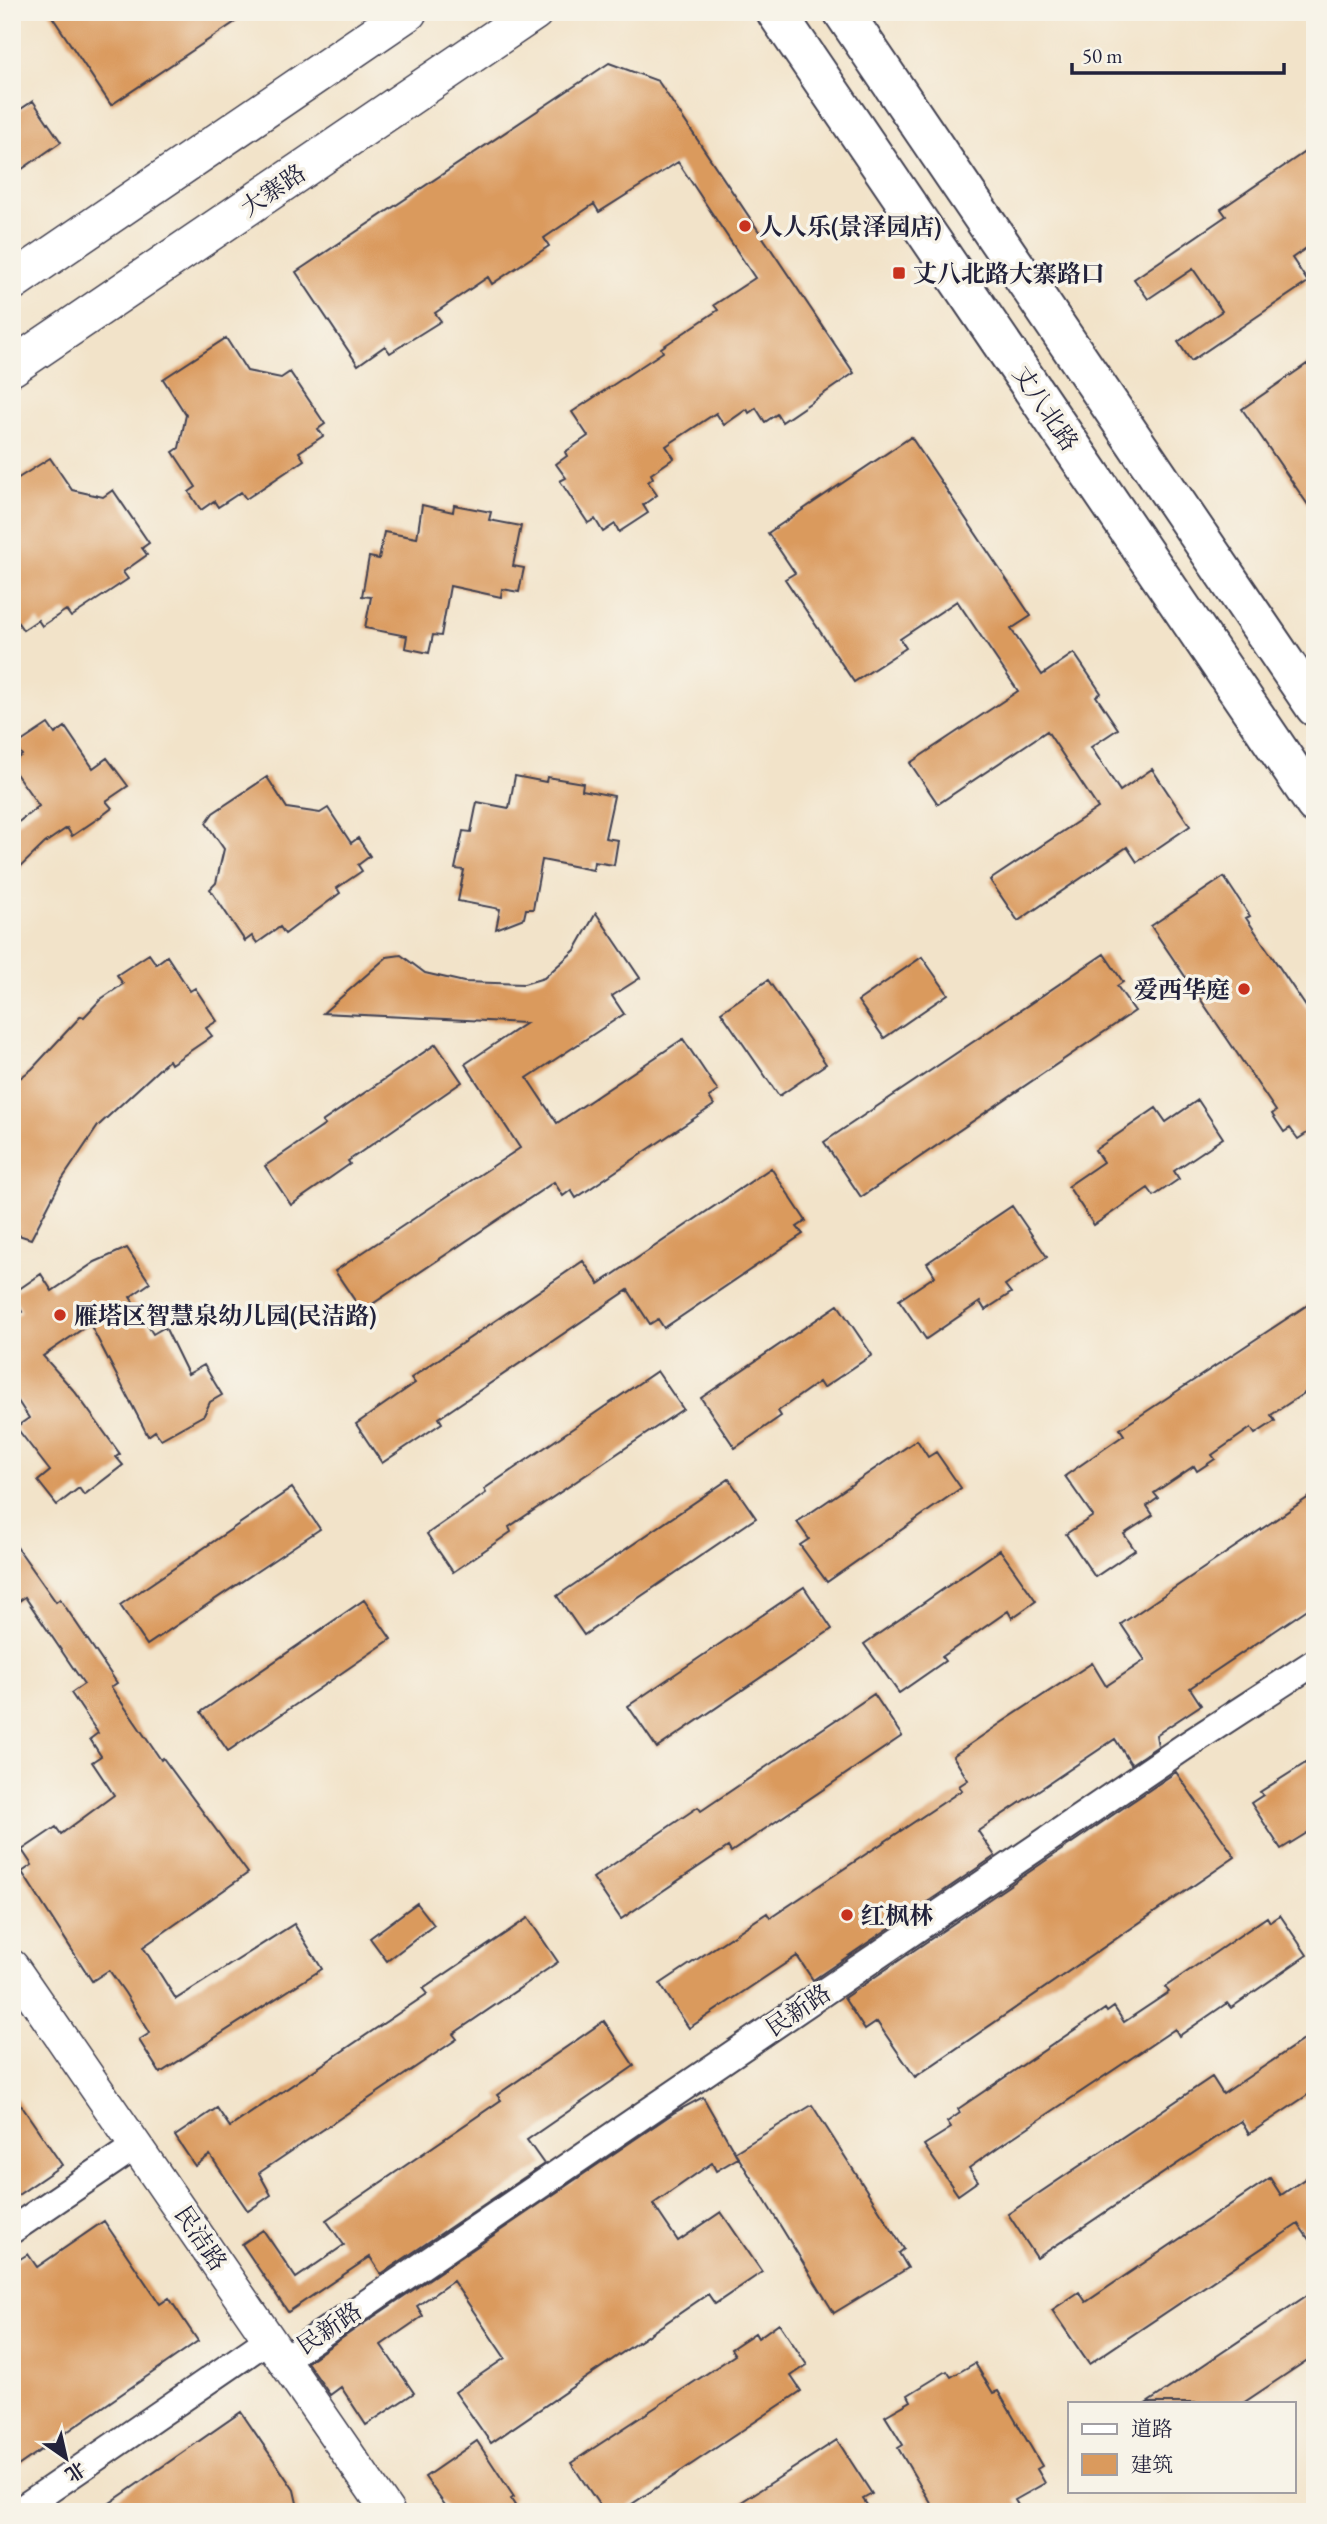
<svg xmlns="http://www.w3.org/2000/svg" width="1327" height="2524" viewBox="0 0 1327 2524" font-family="'EB Garamond','Noto Serif SC',serif">
<rect width="100%" height="100%" fill="#f7f3e8"/>
<filter id="ink" filterUnits="userSpaceOnUse"><feTurbulence type="fractalNoise" baseFrequency=".0143" numOctaves="2"/><feDisplacementMap in="SourceGraphic" scale="14" xChannelSelector="R" yChannelSelector="G"/><feConvolveMatrix kernelMatrix="1 2 1 2 8 2 1 2 1" color-interpolation-filters="sRGB"/></filter>
<filter id="wash" filterUnits="userSpaceOnUse"><feTurbulence type="fractalNoise" baseFrequency=".00686" numOctaves="4" result="noise"/><feDisplacementMap in="SourceGraphic" scale="28" xChannelSelector="R" yChannelSelector="G"/><feGaussianBlur stdDeviation="1.57" result="paint"/><feColorMatrix in="noise" values="0 0 0 0 0 0 0 0 0 0 0 0 0 0 0 0 0 1.4 0 .05"/><feComposite in="paint" operator="in"/></filter>
<g filter="url(#wash)">
<rect width="100%" height="100%" fill="#f2e3c9"/>
<g id="blocks">
<path fill="#da9a5d" d="M49,12h201l-139,93z
M609,63l49,18 196,292 -72,49 -5,-8 -12,8 -9,-14 -7,5 -2,-4 -23,16 -8,-12 -50,33 8,12 -23,16 2,4 -5,4 9,13 -14,10 5,8 -29,19 -4,-8 -12,8 -8,-13 -7,4 -28,-42 6,-3 -10,-14 11,-8 -2,-4 23,-16 -16,-24 91,-60 -2,-4 57,-38 -4,-5 41,-27 -77,-116 -79,50 -5,-8 -50,34 5,8 -57,38 -4,-7 -53,36 6,8 -51,32 -5,-7 -27,19 -62,-93z
M33,101l28,41 -49,34v-61z
M1315,145v97l-23,16 16,24 -117,79 -13,-19 44,-31 -29,-42 -45,30 -14,-20 92,-63 -5,-7z
M226,338l21,33 34,7 9,-6 35,52 -7,5 5,7 -24,16 5,8 -58,39 -5,-7 -23,15 -4,-6 -13,9 -12,-18 7,-5 -23,-35 6,-4 7,-33 -23,-36z
M1307,364l8,12v139l-73,-106z
M911,437l120,179 -20,13 31,46 32,-22 27,40 -5,3 22,33 -27,18 29,44 32,-22 38,57 -53,36 -10,-15 -109,74 -28,-41 108,-72 -51,-77 -109,73 -28,-41 108,-72 -61,-90 -57,38 6,9 -52,34 -69,-103 10,-6 -27,-40z
M50,458l22,32 31,7 10,-7 36,53 -7,5 5,7 -24,17 5,7 -57,38 -5,-7 -24,16 -4,-6 -15,10 -11,-16v-132z
M422,505l31,7 1,-7 37,7 -2,8 32,6 -8,40 11,2 -5,24 -17,-3 -1,8 -51,-11 -9,50 -8,-1 -4,18 -24,-5 2,-12 -42,-8 6,-31 -9,-1 7,-39 10,2 5,-27 33,6z
M48,724l7,10 10,-7 28,41 14,-10 21,28 -22,15 6,7 -9,7 -31,21 -5,-8 -22,15 -33,32v-48l27,-21 -27,-38v-6l10,-7 -7,-9z
M515,776l31,6 1,-5 36,6 -1,7 32,6 -9,42 13,2 -4,25 -20,-3 -1,8 -51,-10 -9,49h-7l-2,9 -28,11 4,-20 -42,-8 6,-31 -9,-1 8,-38 8,1 6,-30 32,6z
M267,777l20,31 33,5 8,-5 23,35 7,-5 12,18 -12,9 4,6 -25,17 3,5 -55,41 -5,-7 -23,16 -5,-7 -7,5 -35,-52 6,-6 8,-34 -18,-26 7,-10z
M1224,877l26,39 -4,2 69,102v108l-17,11 -8,-11 -6,4 -12,-18 4,-3 -125,-185z
M596,913l44,65 -28,18 12,18 -97,64 30,45 126,-84 35,52 -9,6 5,8 -138,93 -5,-8 -8,6 -9,-14 -192,129 -27,-40 185,-123 -55,-84 61,-41 -203,-10 64,-56 14,-2 24,18 39,9 60,2 20,-6 31,-28z
M149,954l7,10 11,-8 23,35 5,-3 22,33 -11,7 6,8 -41,28 -2,-4 -71,66 -37,55 -30,58 -19,-6v-149l20,-15 49,-53 3,1 17,-18 22,-15 -6,-9z
M1104,954l19,28 -6,4 18,25 -274,186 -37,-55z
M922,957l26,37 -64,44 -26,-37z
M768,980l58,84 -47,32 -58,-84z
M436,1044l26,38 -114,79 2,3 -59,41 -26,-39 60,-41 -3,-3z
M1198,1100l25,38 -49,33 5,8 -25,17 -6,-8 -54,37 -26,-39 35,-24 -8,-12 61,-42 10,14z
M771,1168l35,53 -9,6 6,7 -139,94 -6,-9 -8,5 -22,-34 -189,128 3,5 -60,40 -26,-39 59,-41 -4,-5 172,-117 16,23z
M1012,1206l35,51 -42,28 6,8 -26,17 -5,-8 -54,37 -27,-39 36,-24 -8,-13z
M127,1248l23,35 -20,14 23,37 12,-7 23,47 16,-9 18,30 -12,7 -6,13 -43,24 -6,-8 -7,5 -58,-112 -47,32 32,36 45,62 -4,3 7,8 -39,30 -5,-7 -22,17 -19,-24 12,-10 -34,-44 13,-9 -17,-26v-74l10,-6 -10,-18 29,-20 11,17 43,-29z
M1315,1300v86l-44,29 4,6 -20,13 -4,-6 -39,27 3,4 -18,12 -3,-5 -40,27 4,5 -11,8 6,9 -29,19 11,16 -40,27 -29,-43 27,-18 -28,-40 59,-41 -4,-6z
M838,1305l34,50 -49,33 -4,-6 -41,29 3,5 -46,32 -34,-50z
M657,1371l26,38 -174,118 2,5 -58,40 -26,-38 59,-41 -2,-4z
M917,1440l11,17 8,-5 25,36 -134,94 -27,-37 9,-6 -12,-17z
M729,1479l27,39 -172,117 -27,-39z
M292,1488l28,41 -173,116 -27,-40z
M1315,1493v111l-125,84 11,17 -45,30 2,11 -27,18 -16,-25 -137,92 17,25 -182,124 -16,-24 -108,72 -29,-44 107,-71 3,5 192,-128 -3,-4 9,-6 -15,-24 51,-35 88,-58 14,23 39,-26 -24,-36z
M12,1540l44,62 4,-3 57,84 -6,4 50,73 2,-2 85,115 -105,74 33,52 118,-75 28,45 -162,104 -21,-33 11,-7 -25,-40 -16,-23 -17,11 -70,-109 10,-7 -10,-15 34,-23 5,7 53,-39 -22,-33 9,-6 -11,-17 8,-6 -27,-40 13,-9 -59,-87 -13,9z
M1000,1550l36,51 -24,17 -4,-7 -66,46 3,4 -46,32 -35,-49z
M804,1587l28,42 -175,119 -29,-42z
M364,1600l27,39 -163,112 -27,-39z
M874,1694l28,42 -171,116 -3,-5 -107,72 -28,-41 105,-71 3,4z
M1315,1757v71l-34,21 -30,-46 12,-8 -3,-3z
M1176,1772l59,85 -320,220 -38,-55 -12,8 -21,-32z
M417,1903l17,22 -47,36 -17,-23z
M1280,1915l27,40 -76,53 -4,-5 -48,33 -4,-7 -178,119 -28,20 9,13 -20,14 -34,-50 27,-17 -4,-6 13,-9 -2,-4 147,-100 2,3 7,-5 10,15 45,-30 -4,-5 35,-24 67,-46 3,5z
M528,1918l30,44 -105,72 4,5 -198,134 12,22 -23,16 -38,-56 -15,11 -20,-30 42,-28 13,19 197,-133 -4,-5z
M604,2021l30,45 -107,74 17,24 -163,110 -11,-17 -82,55 -46,-68 21,-14 33,48 48,-33 -18,-25 175,-120 -4,-5z
M1315,2032v58l-66,44 -8,-13 -204,137 -29,-44 204,-137 11,17z
M12,2092l50,73 -50,34z
M703,2097l35,61 -22,13 -4,-8 -59,41 25,37 43,-29 41,60 -47,32 -7,-10 -217,149 -36,-51 50,-34 -52,-77 -36,25 6,10 -42,29 33,48 -48,32 -25,-38 -11,8 -23,-33 368,-250z
M812,2105l92,144 -5,4 9,15 -74,45 -99,-161z
M1315,2172v76l-17,-24 -209,140 -37,-54 27,-18 7,10 184,-124 11,17z
M104,2221l56,83 9,-6 29,43 -186,129v-206l16,-10 9,13z
M1315,2290v65l-72,48h-96z
M779,2323l28,42 -16,11 10,15 -181,121h-16l-33,-49 164,-108 -4,-6 24,-16 3,5z
M975,2363l18,30 5,-2 44,75 -5,3 8,14 -30,17 7,12h-86l-38,-64 5,-3 -18,-29 26,-15 -3,-6 39,-24 4,6z
M241,2412l53,78 5,22h-202z
M837,2440l35,54 -9,5 9,13h-146z
M477,2441l37,56 -3,2 8,13h-69l-25,-35z"/>
</g>
</g>
<g filter="url(#ink)">
<use href="#blocks" fill-opacity="0" stroke="#413f50" stroke-width="2"/>
<g fill="none" stroke-linecap="round" stroke-linejoin="round">
<defs>
<path id="minor" d="M12,2230l125,-85
M283,2360l901,-613 131,-85
M17,2512l252,-173"/>
<path id="tertiary" d="M12,1966l376,546"/>
<path id="secondary" d="M12,282l396,-270
M12,367l522,-355"/>
<path id="primary" d="M776,12l539,792
M843,12l472,695"/>
</defs>
<use href="#minor" stroke="#413f50" stroke-width="30"/>
<use href="#tertiary" stroke="#413f50" stroke-width="35"/>
<use href="#secondary" stroke="#413f50" stroke-width="40"/>
<use href="#primary" stroke="#413f50" stroke-width="42"/>
<use href="#minor" stroke="#fff" stroke-width="26"/>
<use href="#tertiary" stroke="#fff" stroke-width="32"/>
<use href="#secondary" stroke="#fff" stroke-width="37"/>
<use href="#primary" stroke="#fff" stroke-width="38"/>
</g>
</g>
<g fill="#c8321e" stroke="#f7f3e8" stroke-width="2.5">
<circle cx="745" cy="226" r="7"/>
<rect x="892" y="266" width="14" height="14" rx="3.5"/>
<circle cx="1244" cy="989" r="7"/>
<circle cx="60" cy="1315" r="7"/>
<circle cx="847" cy="1915" r="7"/>
</g>
<g text-anchor="middle" dominant-baseline="central" stroke-width="7" stroke-linejoin="round" paint-order="stroke">
<g font-size="24" fill="#22223b" stroke="#f7f3e8">
<text transform="translate(273 190) rotate(-34)">大寨路</text>
<text transform="translate(1046 408) rotate(56)">丈八北路</text>
<text transform="translate(798 2010) rotate(-34)">民新路</text>
<text transform="translate(201 2238) rotate(56)">民洁路</text>
<text transform="translate(329 2328) rotate(-34)">民新路</text>
</g>
<g font-size="24" font-weight="bold" fill="#22223b" stroke="#f7f3e8" text-anchor="start">
<text x="759" y="226">人人乐(景泽园店)</text>
<text x="913" y="273">丈八北路大寨路口</text>
<text x="1230" y="989" text-anchor="end">爱西华庭</text>
<text x="74" y="1315">雁塔区智慧泉幼儿园(民洁路)</text>
<text x="861" y="1915">红枫林</text>
</g>
</g>
<rect width="1327" height="2524" fill="none" stroke="#f7f3e8" stroke-width="42"/>
<rect x="1068" y="2402" width="228" height="91" fill="#f7f3e8" stroke="#a29fa3" stroke-width="2"/>
<rect x="1082" y="2424" width="35" height="10" fill="#ffffff" stroke="#a29fa3" stroke-width="2"/>
<text x="1131" y="2436" font-size="21" fill="#22223b">道路</text>
<rect x="1082" y="2454" width="35" height="21" fill="#da9a5d" stroke="#a29fa3" stroke-width="2"/>
<text x="1131" y="2472" font-size="21" fill="#22223b">建筑</text>
<g transform="translate(66 2458) rotate(146)" stroke="#f7f3e8" stroke-width="5" paint-order="stroke">
<path d="M0-5L12 26L0 18L-12 26Z" fill="#22223b"/>
<text y="-10" font-size="19" font-weight="bold" text-anchor="middle" fill="#22223b">北</text>
</g>
<path d="M1072 63v10h212v-10" fill="none" stroke="#22223b" stroke-width="3.5"/>
<text x="1082" y="63" font-size="21" fill="#22223b" stroke="#f7f3e8" stroke-width="5" paint-order="stroke">50 m</text>
</svg>
